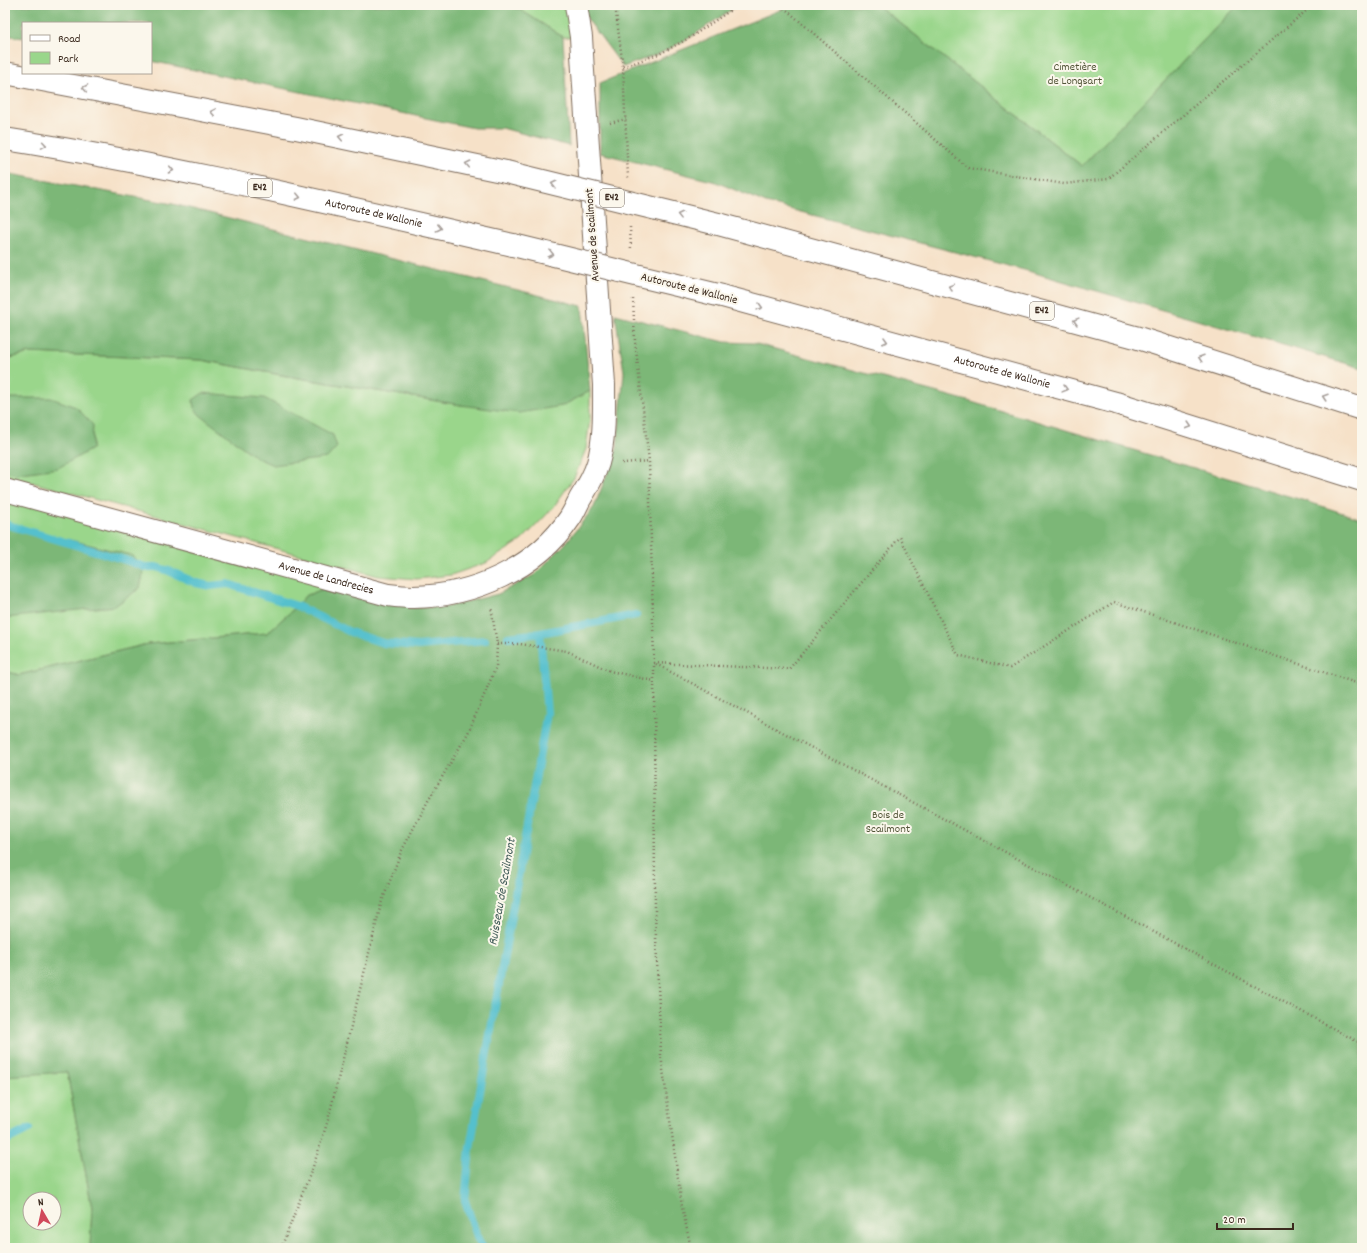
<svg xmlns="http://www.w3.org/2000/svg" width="1367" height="1253" viewBox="0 0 1367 1253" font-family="Dekko,sans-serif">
<rect width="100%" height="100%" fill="#fbf7ec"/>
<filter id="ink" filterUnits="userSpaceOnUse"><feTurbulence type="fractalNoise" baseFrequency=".025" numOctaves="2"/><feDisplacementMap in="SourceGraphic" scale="8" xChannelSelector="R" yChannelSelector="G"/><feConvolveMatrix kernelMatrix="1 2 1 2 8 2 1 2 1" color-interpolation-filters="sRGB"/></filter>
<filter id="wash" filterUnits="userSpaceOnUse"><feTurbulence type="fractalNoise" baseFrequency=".012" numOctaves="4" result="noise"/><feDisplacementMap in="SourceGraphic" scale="16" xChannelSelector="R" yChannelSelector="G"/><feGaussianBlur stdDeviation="0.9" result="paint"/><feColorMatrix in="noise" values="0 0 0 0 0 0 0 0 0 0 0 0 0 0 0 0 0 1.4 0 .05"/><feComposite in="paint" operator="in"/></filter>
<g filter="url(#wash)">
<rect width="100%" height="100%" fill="#f6e1c8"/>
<path fill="#9ad68b" stroke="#6a8054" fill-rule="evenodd" d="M505,5h71l5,32h-18l-44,-28z
M877,5h361l-156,161z
M30,353l171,7 85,16 175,29 101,1 28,-15v28l-4,30 -12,29 -22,31 -30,31 -36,23 -35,12 -34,4 -39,-3 -373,-101v-110l5,-7z
M5,490l336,92 -36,14 -8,10 -30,27 -119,11 -129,31 -14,-4z
M5,1048l62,24 25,136 -2,40h-85zM30,1199h24v24h-24z"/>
<path fill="#7bb777" stroke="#5b704a" d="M5,5h500l14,4 44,28 6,109 -67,-18h-28l-323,-67v-38h-128v15l-18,-3z
M577,5h161l-47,32 -30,16 -38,14z
M789,5h88l205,161 156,-161h124v363l-334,-97 -262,-68 -50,-21 -116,-29v-70l185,-75z
M5,173l168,31 409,102 8,85 -28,15 -43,7 -58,-8 -174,-29 -86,-16 -171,-7 -20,5 -5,7z
M615,314l110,28 28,1 215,58 334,99 60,19v729h-1272l2,-40 -25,-136 -62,4v-405l14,4 129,-31 119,-11 30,-27 8,-10 36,-14 47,13 22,13 36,-1 52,-13 36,-19 31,-31 29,-37 23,-58 7,-77z
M203,393l61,5 69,37 4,12 -10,11 -54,7 -16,-7 -57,-43 -6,-7 -1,-8z
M5,398h46l25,9 17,18 -1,24 -34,19 -43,6 -10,-3z
M5,524l126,31 14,12 -5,21 -25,18 -110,12z"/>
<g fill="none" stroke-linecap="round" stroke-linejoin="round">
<path stroke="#54c0cd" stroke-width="8" d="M5,524l120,36 20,7h11l13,4 27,12 14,3 18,-2 69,22 53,26 33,11 35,3 67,-6
M508,637l32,-4
M5,1141l24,-12
M483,1248l-5,-9 -13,-38 5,-53 77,-435 -7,-80 96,-18"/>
</g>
</g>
<g filter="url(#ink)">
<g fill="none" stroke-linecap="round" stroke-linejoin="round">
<defs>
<g id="minor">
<path id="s1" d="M5,490l383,105c8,1 17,2 25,2 60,-1 123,-28 157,-79 4,-6 7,-13 10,-19 7,-11 14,-23 18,-36 7,-25 6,-52 6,-78l-21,-314 -2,-34 -5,-32"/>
</g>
<g id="highway">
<path d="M5,73l291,55 210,44"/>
<path id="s2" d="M5,139c171,27 340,68 508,106"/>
<path d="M718,224l417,113 227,72"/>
<path id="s3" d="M722,296l394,107 246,77"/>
</g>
</defs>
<use href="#minor" stroke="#7c6a5a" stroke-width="24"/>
<use href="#highway" stroke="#7c6a5a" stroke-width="24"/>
<path stroke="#7c6a5a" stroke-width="2.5" stroke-dasharray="1 3" stroke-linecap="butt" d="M615,5l8,62 5,111
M781,5l187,163 96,16 44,-5 205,-174
M623,67l38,-14 30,-16 47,-32
M610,123l16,-4
M630,227l1,23
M633,299l2,42 14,120 5,202 1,250 6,142 21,152 9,41
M622,463l27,-2
M497,644h23l47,7 43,20 44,10
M654,663l135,6 111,-132 58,118 52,13 104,-66 248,83
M656,664l706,380
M281,1248l33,-84 14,-44 53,-216 20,-52 27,-51 40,-68 28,-66 1,-23 -6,-37"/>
<use href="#minor" stroke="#fff" stroke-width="22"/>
<use href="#highway" stroke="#fff" stroke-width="22"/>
<defs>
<path id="highway-bridge" d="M506,172l212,52
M513,245l209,51"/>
</defs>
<use href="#highway-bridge" stroke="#7c6a5a" stroke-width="24" stroke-linecap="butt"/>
<use href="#highway-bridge" stroke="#fff" stroke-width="22"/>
</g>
<defs><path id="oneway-chevron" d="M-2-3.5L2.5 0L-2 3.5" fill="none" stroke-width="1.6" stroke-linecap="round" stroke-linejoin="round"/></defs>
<g stroke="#a79f9a">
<use href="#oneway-chevron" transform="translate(85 88) rotate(-170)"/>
<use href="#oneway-chevron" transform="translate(213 112) rotate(-169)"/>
<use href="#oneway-chevron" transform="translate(341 137) rotate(-168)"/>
<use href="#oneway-chevron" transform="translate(44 145) rotate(9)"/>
<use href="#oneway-chevron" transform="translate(468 164) rotate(-168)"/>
<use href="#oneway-chevron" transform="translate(171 170) rotate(12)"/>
<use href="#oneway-chevron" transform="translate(554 184) rotate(-166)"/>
<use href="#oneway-chevron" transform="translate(298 197) rotate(13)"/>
<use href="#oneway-chevron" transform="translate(680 215) rotate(-166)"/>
<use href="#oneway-chevron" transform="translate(439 228) rotate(13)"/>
<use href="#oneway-chevron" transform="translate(551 254) rotate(14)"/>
<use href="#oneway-chevron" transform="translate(951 287) rotate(-165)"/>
<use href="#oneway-chevron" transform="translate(760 307) rotate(15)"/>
<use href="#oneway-chevron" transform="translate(1076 321) rotate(-165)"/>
<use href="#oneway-chevron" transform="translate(885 341) rotate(15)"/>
<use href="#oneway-chevron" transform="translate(1201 358) rotate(-162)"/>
<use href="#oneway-chevron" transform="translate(1065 389) rotate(15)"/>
<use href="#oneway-chevron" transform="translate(1325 397) rotate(-162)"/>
<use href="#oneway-chevron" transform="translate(1189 426) rotate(17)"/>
</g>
</g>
<g text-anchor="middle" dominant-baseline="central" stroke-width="4" stroke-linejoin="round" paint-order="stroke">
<g fill="#fbf7ec" stroke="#75685c" stroke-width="1">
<rect x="248" y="179" width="24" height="18" rx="3"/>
<rect x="600" y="189" width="24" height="18" rx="3"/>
<rect x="1030" y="302" width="24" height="18" rx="3"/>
</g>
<g font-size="11" font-weight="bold" fill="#3b2a1e">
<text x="260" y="188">E42</text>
<text x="612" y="198">E42</text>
<text x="1042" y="311">E42</text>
</g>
<g font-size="12" fill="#535539" stroke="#fbf7ec">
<text x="1075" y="67">Cimetière<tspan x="1075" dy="14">de Longsart</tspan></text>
<text x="888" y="815">Bois de<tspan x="888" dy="14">Scailmont</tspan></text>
</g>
<g font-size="12" fill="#3b2a1e" stroke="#fbf7ec">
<text stroke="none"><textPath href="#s2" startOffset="376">Autoroute de Wallonie</textPath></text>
<text transform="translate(593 235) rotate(-94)">Avenue de Scailmont</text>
<text transform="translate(689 289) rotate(14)">Autoroute de Wallonie</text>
<text stroke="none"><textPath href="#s3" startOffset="290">Autoroute de Wallonie</textPath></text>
<text stroke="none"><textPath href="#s1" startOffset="333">Avenue de Landrecies</textPath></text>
</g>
<g font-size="13" font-style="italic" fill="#445e5b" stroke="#fbf7ec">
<text transform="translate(503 892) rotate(-80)">Ruisseau de Scailmont</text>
</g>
</g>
<rect width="1367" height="1253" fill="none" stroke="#fbf7ec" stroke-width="20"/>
<rect x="22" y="22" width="130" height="52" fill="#fbf7ec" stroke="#aea59a"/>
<rect x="30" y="35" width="20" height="6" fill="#ffffff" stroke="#aea59a"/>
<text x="58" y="42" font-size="12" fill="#3b2a1e">Road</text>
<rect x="30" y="52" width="20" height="12" fill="#9ad68b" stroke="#aea59a"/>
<text x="58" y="62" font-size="12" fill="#3b2a1e">Park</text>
<g transform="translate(42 1211) rotate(351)"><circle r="19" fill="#fbf7ec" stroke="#aea59a"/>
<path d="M0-3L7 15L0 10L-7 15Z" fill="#d1495b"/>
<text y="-6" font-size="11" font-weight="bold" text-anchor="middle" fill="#3b2a1e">N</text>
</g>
<path d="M1217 1223v6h76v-6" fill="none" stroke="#3b2a1e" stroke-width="2"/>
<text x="1223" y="1223" font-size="12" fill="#3b2a1e" stroke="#fbf7ec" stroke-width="3" paint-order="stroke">20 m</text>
</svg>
